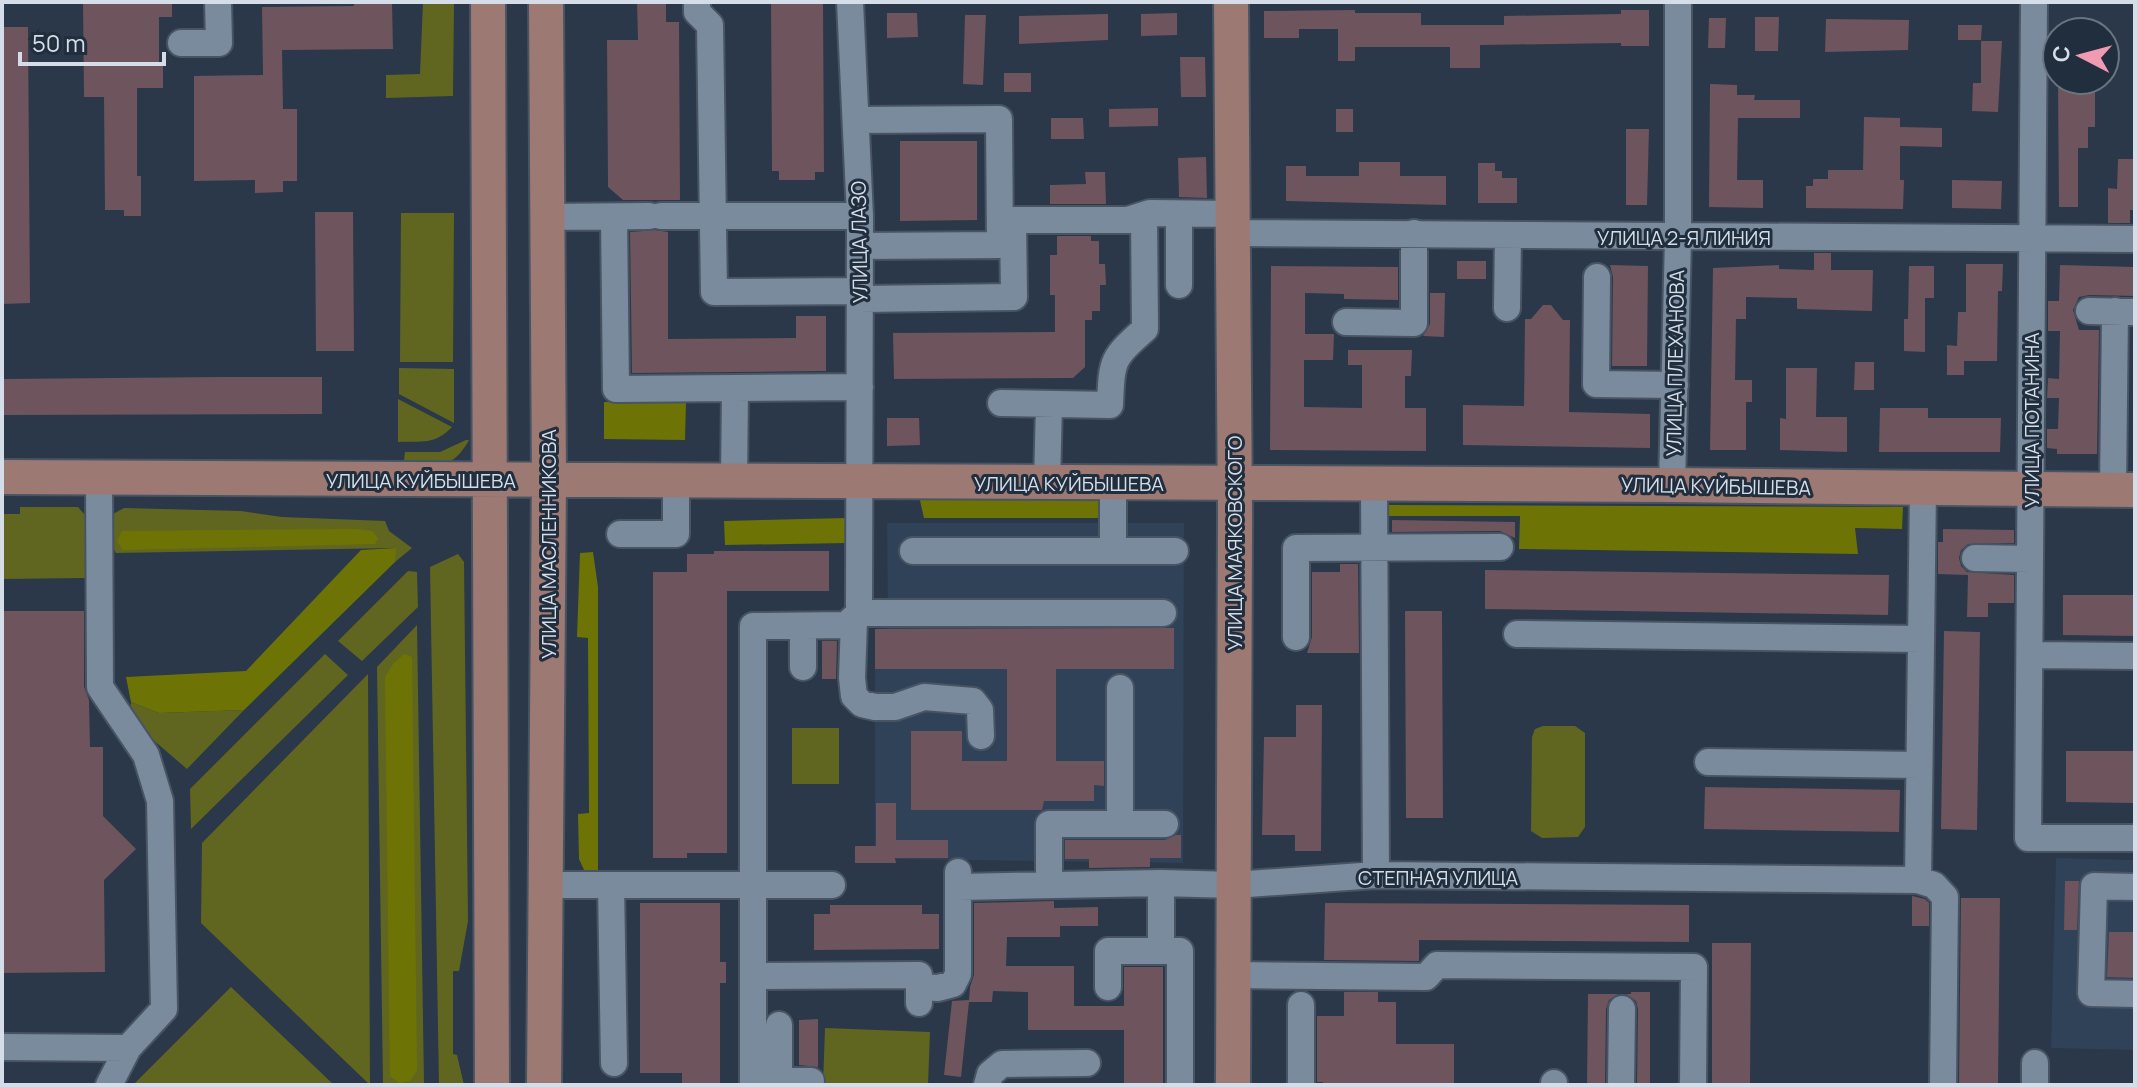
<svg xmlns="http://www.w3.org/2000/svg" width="2137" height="1087" viewBox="0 0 2137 1087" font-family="Manrope,sans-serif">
<rect width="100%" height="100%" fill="#2a3849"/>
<path fill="#2f4258" d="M887,523h297l-1,340 -287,-4 -1,-13h-20v-217l13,-1z
M2056,858l79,2v225l-1,-35 -83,-2z"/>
<path fill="#60661f" d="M423,2h31l-1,94 -67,2v-23l34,-1z
M401,213h53l-1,149h-53z
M399,368l55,1v54l-55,-29z
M398,399l54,28c-17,18 -30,14 -54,15z
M466,440h3c-17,31 -34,26 -66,28l2,-16h35z
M20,507h58l7,8v63l-83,1v-65h18z
M124,508l117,3 41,6 103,4 4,10 23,17 -17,14v-14l-279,5 -9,-14 4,-24z
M458,554l6,8 4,359 -9,50h-6v83l4,1 7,30h-25l-9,-518z
M408,571l9,1 1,35 -56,54 -24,-20z
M417,625l7,460h-41l-6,-418z
M325,654l23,21 -157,154 -1,-40z
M368,674l2,411 -169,-162 1,-80z
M131,702l28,11 85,-3 -57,59 -57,-49z
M1543,726h32l10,7v94l-7,10 -36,1 -11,-7 1,-94 3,-8z
M792,728h47v56h-47z
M231,987l103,98h-201z
M825,1028l105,4 -2,53h-105z"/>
<path fill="#6d7405" d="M604,402l82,1 -1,37 -81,-1z
M1107,495l1,23h-184l-5,-22z
M1388,505l515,2 -1,22 -47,-1 3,26 -339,-5 1,-33h-131z
M847,518v25l-122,2 -1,-24z
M356,529l16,2 6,7 -3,6 -252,6 -6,-9 5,-10z
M396,548l-1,14 -151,148 -85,3 -28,-11 -5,-25 120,-6 115,-121z
M593,552l5,35v286l-13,-1 -6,-13 -1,-45 11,-1 -1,-175 -11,-1 3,-84z
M404,654l8,3 5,414 -7,10 -11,2 -9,-7 -5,-399 8,-13z"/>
<path fill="#6e545c" d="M83,2h89v15h-13v48h4v23h-26v88h4v40h-17v-6h-19l-1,-113h-20z
M354,2h38l1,47 -111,1 1,59h14v72h-14v11l-28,1v-13l-61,1v-105l69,-1 -1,-68 92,-1z
M637,2h29v20h13l1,178h-57l-15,-13 -1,-147h31z
M771,2h52l1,170h-9v8h-36v-9h-7z
M1355,10v3h66v12h83v-9l117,-2v-4h28v36h-28v-3l-141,2v23h-30v-21h-95v14h-17v-32h-39v9h-35v-27z
M887,13h30l1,24 -31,1z
M1177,13v22l-36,1v-22z
M1108,14v26l-89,4v-28z
M965,15h21l-3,70 -20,-1z
M1755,17h24l-1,34h-23z
M1709,18h17l-1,30h-17z
M1826,19l83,1 -1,30 -83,2z
M1958,25h24l-1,15h-23z
M2,27h26l2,276 -28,1z
M1981,41h21l-4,71 -26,-1 1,-28h8z
M1180,57h25l1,40h-25z
M1004,73h27v19h-27z
M2058,83h37v44h-7v21h-10v59h-19z
M1710,84l27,1v10h18l-1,5h46v18h-62l-1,62h26v28l-54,-1z
M1158,108v18l-49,1v-18z
M1336,109h17v23h-17z
M1864,117l36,1v9l42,1v19l-42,-1v34h4l-1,29 -97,-1v-22h7v-7h15v-9h35z
M1051,118h32l1,21h-33z
M1626,129h23l-2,76h-21z
M900,141h77v79l-77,1z
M1206,157l1,41 -28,-1 -1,-39z
M2118,159h17v51h-5v13h-22v-35l9,1z
M1359,162h41v14h46v29l-160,-4v-35h20v10h53z
M1478,163h17v8h7v7h15v25h-39z
M1085,172h20l1,32h-56v-19l36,-1z
M1952,180l50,1 -1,28 -49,-1z
M315,212h38l1,139h-38z
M655,230l13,2v107l128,-1v-22h30v55l-194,2 -2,-141z
M1057,236h34v5h8v23h6l1,21h-6v26h-8v9h-7v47l-12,11 -179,1 -1,-46 162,-1v-37h-5v-40h7z
M1814,253h17v17h42l-1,41 -75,-2v-11l-51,-1v22h-10l-1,61h17v22h-6v48h-36l3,-182 66,-3v4l35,1z
M1457,261h29v18h-29z
M1966,264h37l-1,27h-4l-1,70h-33v14h-17v-30l10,1 1,-34h8z
M1610,265l38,1 -1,100h-35l1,-89z
M2060,265l75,2v29l-46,-1 -10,2 -6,13 6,20h20l-2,124h-40v-5l-10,-1v-19h11l1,-31h-12l1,-20 11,1 1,-48h-12v-30h11z
M1271,266l127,1v33l-54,-1v-5l-39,-1v41h29l-1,26h-29v47l58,1v-43h-14v-15h64l-1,26h-6v32h21v43l-156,-1z
M1909,266h25v32h-9v54l-21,-1v-32h4z
M1430,293h15l-1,44 -21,-1 7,-12z
M1543,305h8l12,15h7l-1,92 81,2v34l-187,-3v-40l61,1 1,-87h6z
M1855,362h19v28h-20z
M1786,368h31l-1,49h31v35l-67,-2v-32l6,1z
M221,377h101v37l-320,1v-36z
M1880,408h48v10h73l-1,34h-121z
M887,418h32l1,27 -33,1z
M1392,520l123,2v16l-15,-7 -108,1z
M1943,529l71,1v13l-46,1 -7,6 -2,8 2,8 6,6 47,3v28h-26v14h-21l1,-42 -30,-1v-32h5z
M714,551h115v40h-102v262h-40v5h-34v-286h34v-18h27z
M1340,564h18l1,89h-52l5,-16v-65h28z
M1485,570l404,5 -1,40 -403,-6z
M2063,595h72v41l-72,-1z
M2,611h82v76l5,13 1,47h13v69l33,33 -32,31 1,92 -103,1z
M1405,611h37l1,207h-37z
M1174,628v41h-118v92h48v25l-10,-1v16h-50l-2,9h-131v-79h51v30h45v-92h-132v-40z
M1944,631l36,1 -3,198 -36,-1z
M822,641h15l-1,38h-14z
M1296,705h26l-1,146h-26v-16h-33l2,-98h32z
M2066,751h69v52l-69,-1z
M1705,787l195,3 -1,42 -195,-3z
M876,803h20v37h52v18h-53l1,5h-41v-17h21z
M1176,835h5v23h-31v9l-61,1v-9h-24v-19h100z
M2065,881h14l-2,49h-13z
M1912,896l13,3 4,4v23h-17z
M1961,898h39l-2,187h-39z
M1054,901v7l44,-1v19h-38v11h-53l-1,29h68v40h50v-39h39v118h-39v-55h-96v-38l-35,-1 -1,11h-23l-8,75 -17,-2 8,-74 17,-1 1,-13 4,-12v-72z
M640,903h80v59h6v21h-6v102h-38v-12h-42z
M1325,903l364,2v37l-270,-2v21l-95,-1z
M830,905h92v9h17v35l-125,1v-36h16z
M2109,932h26v46l-28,-1z
M1712,943h39l-1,142h-38z
M1344,992h34v10h18v42h58v41h-131v-3h-6v-66h27z
M1631,992h19v93h-13l1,-76 -2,-8 -10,-7h5z
M1588,994h30l-9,6 -3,9 -1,76h-18z
M818,1019v48l-19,-2v-45z"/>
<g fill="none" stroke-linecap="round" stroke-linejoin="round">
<defs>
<path id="minor" d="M697,2v10l13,13 4,267 147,-1
M2034,2l-6,836h107
M181,43h38l-1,-41
M856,120l143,-1 1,126 -140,1
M1179,214v71
M661,216h199
M547,217l102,-1
M614,217l2,172 244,-2
M1233,233l902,6
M1597,277l-1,107 79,1
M861,299l153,-2 -1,-77h115l22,-7 83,1
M1507,308l1,-73
M2089,311l46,1
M1346,322l68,1v-90
M1001,403l109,2c2,-45 1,-46 35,-76l-1,-114
M99,478l1,209 46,68 14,46 4,208 -36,39 -19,37
M734,482l1,-93
M1047,483l2,-79
M1113,484v67h62
M1374,484l2,391
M1672,485l6,-247v-236
M2113,490l2,-179
M620,534h56v-53
M913,551h200
M1975,558l55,1
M859,613h304
M854,621l-2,57 2,18 8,8 13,3h20l29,-10 49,4 7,9 1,26
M1517,634l404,5
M1296,637v-89l204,-1
M2030,655l105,1
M803,667v-41
M1708,762l211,3
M1120,824h45
M1918,880l5,-392
M1161,883v68h19v134
M546,885h286
M611,885l3,178
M1049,885v-61h71v-136
M959,887l202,-4 73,2 142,-10 542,5 16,5 11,12 -2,188
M2135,887l-41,-1 -3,107 44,1
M1233,975l193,2 11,-12 257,2 -1,118
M753,976l166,-1v28
M919,987l19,1 15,-4 5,-10v-102
M1108,987v-36h53
M779,1025v57
M2,1047l126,1
M753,1081h58
M753,1085v-459l93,-1 13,-12 1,-397 -10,-214
M987,1085l3,-11 12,-10 85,-1
M1301,1085v-80
M1554,1085v-2
M1621,1085l1,-76
M2035,1085v-22"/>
<path id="major" d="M488,2l4,1083
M1231,2l4,512 -2,571
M2,477l1670,8 463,5
M544,1085l5,-605 -3,-478"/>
</defs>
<use href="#minor" stroke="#495463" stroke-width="30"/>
<use href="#major" stroke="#495463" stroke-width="38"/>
<use href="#minor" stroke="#7a8b9e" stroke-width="26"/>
<use href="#major" stroke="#9d7974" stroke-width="34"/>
</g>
<g text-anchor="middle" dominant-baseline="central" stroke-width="6" stroke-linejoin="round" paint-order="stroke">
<g font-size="20" fill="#d5dee8" stroke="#202e3e">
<text x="1684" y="237">УЛИЦА 2-Я ЛИНИЯ</text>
<text transform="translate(859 242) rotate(-91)">УЛИЦА ЛАЗО</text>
<text transform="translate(1675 363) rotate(-89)">УЛИЦА ПЛЕХАНОВА</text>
<text transform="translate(2031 420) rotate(-90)">УЛИЦА ПОТАНИНА</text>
<text x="421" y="480">УЛИЦА КУЙБЫШЕВА</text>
<text x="1069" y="483">УЛИЦА КУЙБЫШЕВА</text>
<text transform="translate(1716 486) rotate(1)">УЛИЦА КУЙБЫШЕВА</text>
<text transform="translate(1234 543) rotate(-90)">УЛИЦА МАЯКОВСКОГО</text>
<text transform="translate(548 544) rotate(-90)">УЛИЦА МАСЛЕННИКОВА</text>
<text x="1438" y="877">СТЕПНАЯ УЛИЦА</text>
</g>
</g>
<rect width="2137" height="1087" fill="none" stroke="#d5dee8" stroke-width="8"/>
<g transform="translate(2081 56) rotate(276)"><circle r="38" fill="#202e3e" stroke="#687482" stroke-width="2"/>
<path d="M0-6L14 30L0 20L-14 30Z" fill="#f19ab4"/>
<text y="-12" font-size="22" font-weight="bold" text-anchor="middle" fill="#d5dee8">С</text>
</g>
<path d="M20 52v12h144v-12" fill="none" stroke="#d5dee8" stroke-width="4"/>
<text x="32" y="52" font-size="24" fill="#d5dee8" stroke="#202e3e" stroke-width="6" paint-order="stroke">50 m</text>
</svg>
